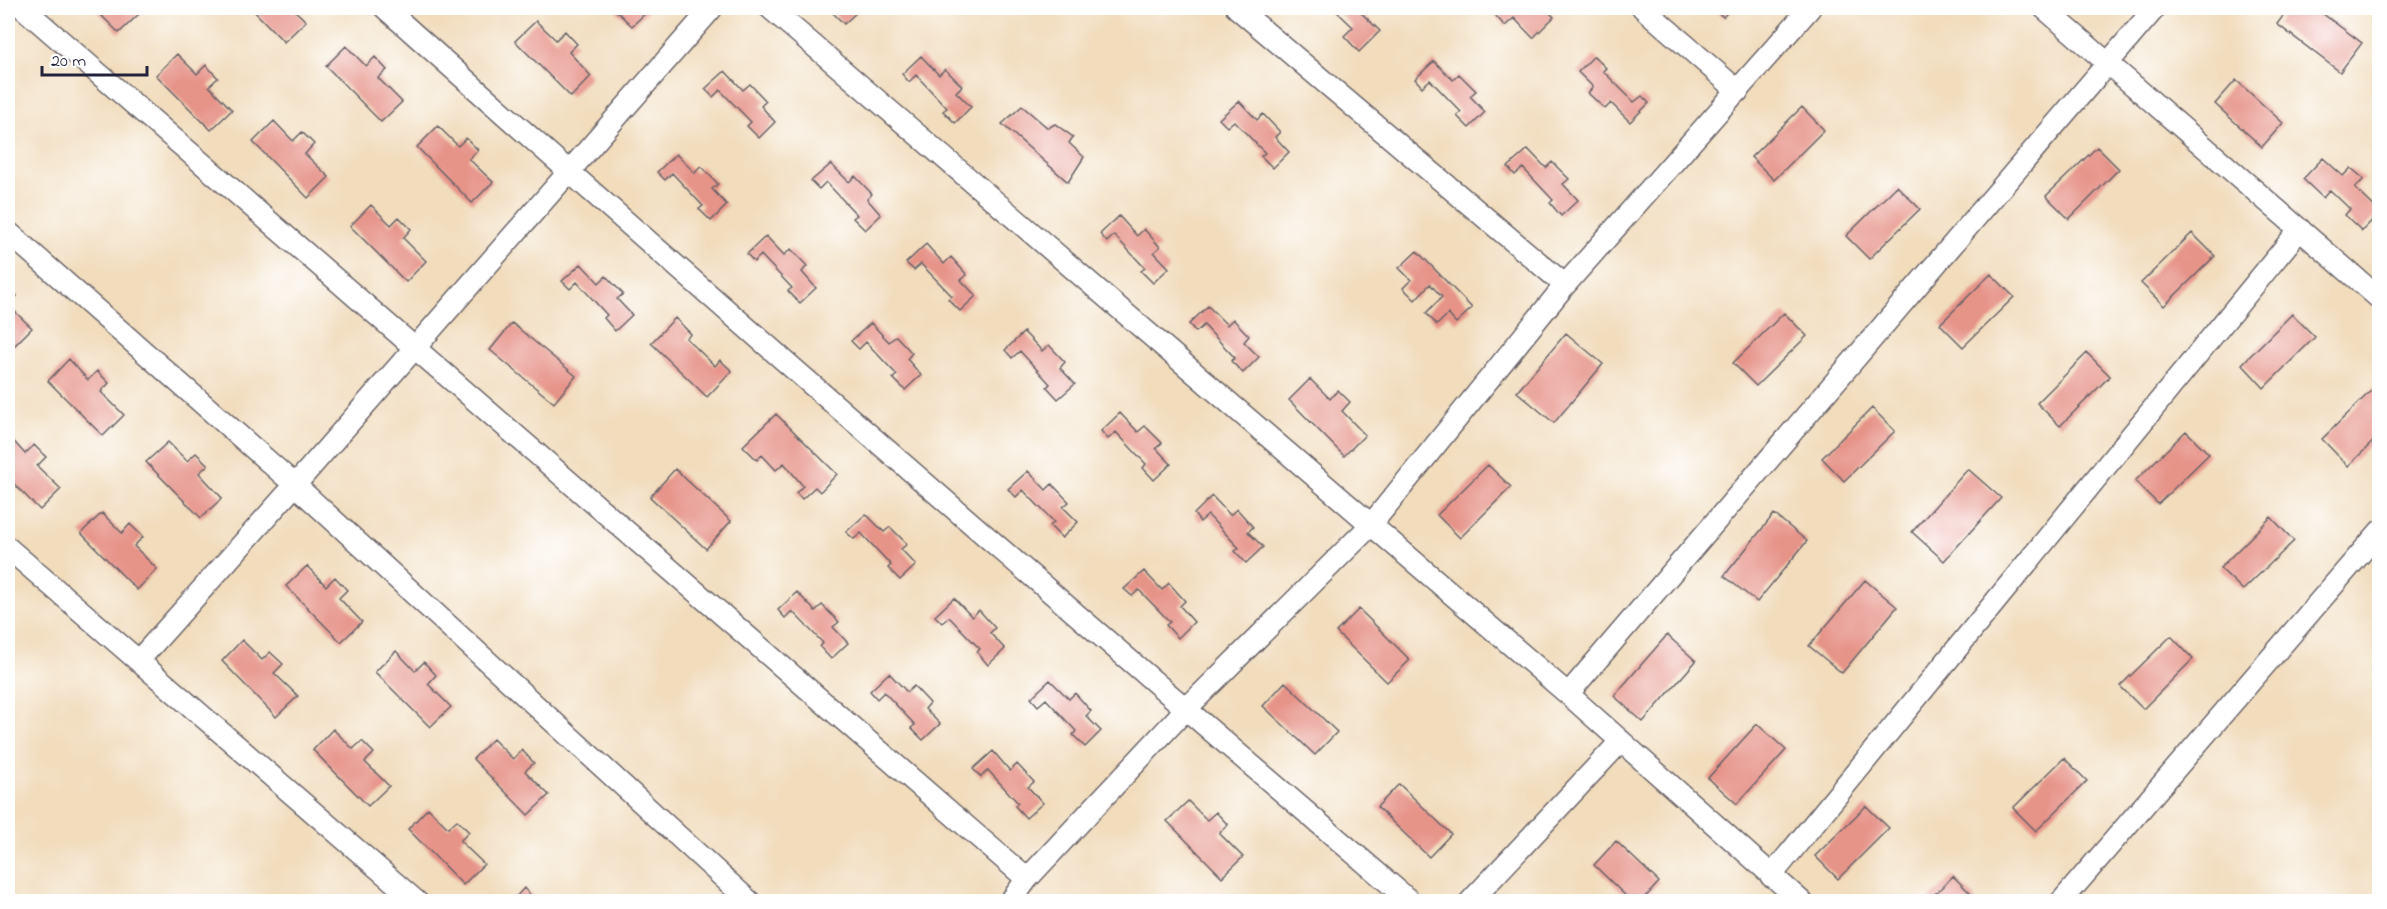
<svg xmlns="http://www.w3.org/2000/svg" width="2387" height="909" viewBox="0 0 2387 909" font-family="'Indie Flower',sans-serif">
<rect width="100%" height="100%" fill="#fff"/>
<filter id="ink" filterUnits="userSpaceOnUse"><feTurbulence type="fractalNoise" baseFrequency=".0167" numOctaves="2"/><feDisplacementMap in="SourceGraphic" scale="12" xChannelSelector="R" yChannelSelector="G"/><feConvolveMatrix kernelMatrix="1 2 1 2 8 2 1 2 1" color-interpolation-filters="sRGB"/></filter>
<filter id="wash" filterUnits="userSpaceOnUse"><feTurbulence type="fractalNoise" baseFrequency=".008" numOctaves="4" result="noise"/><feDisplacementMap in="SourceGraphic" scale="24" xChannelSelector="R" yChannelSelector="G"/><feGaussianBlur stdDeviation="1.35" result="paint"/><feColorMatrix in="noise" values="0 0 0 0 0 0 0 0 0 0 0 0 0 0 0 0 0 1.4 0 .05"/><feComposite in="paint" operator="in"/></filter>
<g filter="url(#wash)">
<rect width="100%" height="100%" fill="#f1dcbc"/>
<g id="blocks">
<path fill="#e69388" d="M94,8h40l6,5 -21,20z
M251,8h41l14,13 -22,21z
M613,8h38l-19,18z
M835,8h26l-17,16 -12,-12z
M1333,8h23l24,23 -21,21 -15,-16 9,-9z
M1499,8h28l6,5 6,-5h6l9,9 -21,21 -19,-20 -9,8 -12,-13z
M1713,8h19l-9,9z
M2289,8h26l47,35 -22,29 -63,-48z
M536,21l20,19 9,-9 12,13 -8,8 22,24 -20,21 -56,-56z
M346,46l20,20 9,-9 12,13 -9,8 24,24 -21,20 -55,-56z
M177,54l20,20 9,-9 12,13 -9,8 23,24 -21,20 -55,-55z
M921,56l18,19 6,-6 17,17 -6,6 15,15 -16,16 -12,-12 4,-3 -31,-33 -7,7 -7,-8z
M1594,56l12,12 -3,3 31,31 8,-6 7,7 -19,19 -19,-19 -6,6 -17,-16 5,-6 -15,-15z
M1434,61l19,19 6,-6 17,17 -6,5 15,16 -16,16 -12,-12 4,-4 -31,-32 -8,7 -7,-8z
M725,71l18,19 7,-6 16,17 -5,5 14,16 -16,16 -12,-12 4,-4 -31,-32 -7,7 -8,-8z
M2236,80l47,43 -21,24 -47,-43z
M1239,101l18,19 6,-6 17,18 -5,5 14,15 -16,16 -12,-12 4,-3 -31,-32 -7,6 -8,-8z
M1022,106l26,22 7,-4 18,13 -4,6 15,14 -16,25 -66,-58z
M1802,107l22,23 -50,50 -23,-23z
M274,121l19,20 9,-9 12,12 -9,10 24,23 -21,21 -55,-56z
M438,126l20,20 8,-8 12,12 -9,9 24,23 -21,21 -55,-56z
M2097,147l22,22 -50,50 -23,-23z
M1528,149l18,19 6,-6 17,17 -6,5 15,16 -17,16 -11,-13 3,-3 -30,-32 -8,7 -7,-8z
M676,154l19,19 6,-7 17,18 -6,5 15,16 -16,16 -12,-12 4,-3 -31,-33 -7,7 -8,-8z
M2323,158l20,18 8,-8 13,11 -9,9 25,24 -18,19 -17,-16 5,-6 -20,-19 -7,8 -20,-19z
M831,164l18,18 6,-6 17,18 -5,5 14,16 -16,15 -12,-12 4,-3 -31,-33 -7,7 -8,-8z
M1897,186l23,23 -51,50 -23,-23z
M371,205l20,20 8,-8 12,12 -8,9 23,23 -20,21 -56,-56z
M1119,216l18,20 7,-7 16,18 -6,5 15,16 -16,15 -12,-12 4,-3 -31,-33 -7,7 -7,-8z
M2192,233l23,23 -51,50 -23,-23z
M766,236l18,19 7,-6 16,17 -5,6 14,16 -16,15 -12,-12 4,-3 -31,-33 -7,7 -7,-8z
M926,244l18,20 7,-7 16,18 -6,5 15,16 -16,15 -12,-12 4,-3 -31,-32 -7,6 -8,-7z
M1417,251l55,57 -16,15 -8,-9 -11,11 -11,-12 16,-16 -12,-13 -15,16 -12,-12 8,-8 -12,-12z
M581,264l18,19 7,-7 17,18 -6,5 15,16 -17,16 -11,-13 3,-3 -30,-33 -7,7 -8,-8z
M1991,274l23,23 -51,50 -23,-23z
M8,287l9,9 -9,9 24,23 -21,21 -3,-4z
M1208,306l19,19 6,-6 16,17 -5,6 15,15 -16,16 -12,-12 4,-3 -31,-33 -8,7 -7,-8z
M1784,313l23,23 -51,50 -23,-23z
M2292,314l23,23 -51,51 -22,-24z
M675,318l16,16 -5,4 29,28 5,-6 12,11 -25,26 -56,-54z
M512,323l64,53 -22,27 -64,-53z
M871,323l18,19 7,-6 16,17 -5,6 14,16 -16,15 -12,-12 4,-3 -31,-33 -7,7 -8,-8z
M1024,332l18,19 7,-6 16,17 -5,6 15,16 -17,15 -11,-12 3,-3 -30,-33 -8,7 -7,-8z
M1566,333l37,31 -49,59 -37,-31z
M2087,353l23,23 -50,50 -23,-23z
M69,359l19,21 9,-9 12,12 -8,9 23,23 -21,21 -55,-55z
M1310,379l20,20 8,-9 12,12 -8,9 23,24 -21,21 -55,-56z
M2380,382v53l-32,31 -26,-27z
M1872,408l23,23 -51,50 -22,-23z
M1120,413l18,19 7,-6 17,17 -6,5 15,16 -17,16 -11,-12 3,-4 -30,-32 -8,7 -7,-8z
M776,414l61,60 -17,18 -5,-5 -13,12 -6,-6 7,-7 -19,-23 -8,7 -14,-15 -5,5 -14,-14z
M2186,431l23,23 -51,50 -23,-23z
M8,435l17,19 9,-9 12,12 -9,9 24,23 -21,21 -32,-32z
M168,442l19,19 9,-8 12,12 -9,8 23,25 -21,20 -55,-56z
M1488,465l23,22 -51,51 -23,-23z
M675,469l56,52 -25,28 -56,-52z
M1968,469l33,29 -57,63 -32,-29z
M1028,471l18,19 6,-6 17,18 -6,5 15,15 -16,16 -12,-12 4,-4 -31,-32 -7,7 -8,-8z
M1212,496l18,19 7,-6 16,18 -5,5 15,15 -17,16 -11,-12 4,-3 -31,-33 -8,7 -6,-8z
M102,513l20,20 8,-9 13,13 -9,9 23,23 -20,21 -56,-57z
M866,514l18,18 6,-5 17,17 -6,5 15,16 -16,15 -12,-12 3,-3 -30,-32 -7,6 -8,-7z
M1774,514l33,27 -50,61 -33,-26z
M2271,517l23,24 -51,49 -23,-22z
M307,566l19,20 9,-9 12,13 -8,8 23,24 -21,20 -55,-56z
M1144,571l18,19 7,-7 16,18 -5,5 14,16 -16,16 -12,-13 4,-3 -31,-32 -7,6 -8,-7z
M1865,580l32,27 -55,66 -33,-27z
M797,592l18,19 7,-6 17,17 -6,5 15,16 -17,16 -11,-12 3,-4 -31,-32 -7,7 -7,-8z
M954,598l18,19 7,-7 16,18 -5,5 15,16 -17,16 -11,-13 3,-3 -31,-32 -7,6 -7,-7z
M1359,609l51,51 -23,22 -51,-50z
M1667,635l29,26 -53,61 -29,-26z
M2171,636l22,23 -50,50 -23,-23z
M242,640l20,20 8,-8 13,12 -9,9 24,23 -22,21 -54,-56z
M396,651l19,20 9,-9 12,13 -8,9 23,23 -21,20 -55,-55z
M889,673l18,19 7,-6 16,17 -5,6 15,15 -17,16 -12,-12 4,-3 -31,-33 -7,7 -7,-8z
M1050,680l19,19 6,-6 16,18 -5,5 15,15 -16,16 -12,-12 3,-4 -30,-32 -8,7 -7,-8z
M1285,682l52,50 -22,23 -52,-49z
M1757,724l29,26 -49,54 -29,-26z
M333,729l20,20 9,-8 12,12 -9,9 24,24 -21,20 -55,-56z
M493,739l20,20 9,-9 12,13 -9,8 24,24 -21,20 -55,-56z
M993,751l17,20 7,-7 17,18 -6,5 15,16 -17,15 -11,-12 3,-3 -30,-33 -7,7 -8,-8z
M2064,758l23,23 -51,50 -23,-23z
M1399,784l52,50 -22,23 -52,-50z
M1188,801l19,19 9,-8 12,13 -9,8 24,24 -21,20 -55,-56z
M1866,806l23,22 -51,51 -23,-23z
M428,808l20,20 9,-8 12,12 -9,9 24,23 -21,21 -55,-56z
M1616,841l43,41 -18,20h-9l-38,-37z
M1953,876l23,23 -3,3h-46z
M524,888l13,14h-26z"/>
</g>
</g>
<g filter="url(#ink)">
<use href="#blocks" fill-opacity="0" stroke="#6a6368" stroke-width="1.5"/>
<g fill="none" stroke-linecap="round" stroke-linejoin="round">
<defs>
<path id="service" d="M23,8l1004,871
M385,8c338,302 681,599 1026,894
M770,8l798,686 234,208
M1643,8l95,83
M2044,8l336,291
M8,232l287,253 455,417
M1565,285l245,-277
M8,548l409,354
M139,660l156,-175 417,-477
M1568,694l587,-686
M1771,876l529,-647
M1010,902l17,-23 159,-170 184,-183 195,-241 -328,-277
M1470,902l151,-161
M2061,902l319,-371"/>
</defs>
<use href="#service" stroke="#6a6368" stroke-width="24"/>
<use href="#service" stroke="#fff" stroke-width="21"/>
</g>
</g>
<rect width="2387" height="909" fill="none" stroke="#fff" stroke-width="30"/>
<path d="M42 66v9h105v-9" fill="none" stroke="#22223b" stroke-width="3"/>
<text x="51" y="66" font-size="18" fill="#22223b" stroke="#ffffff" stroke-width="4.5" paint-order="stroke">20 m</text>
</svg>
